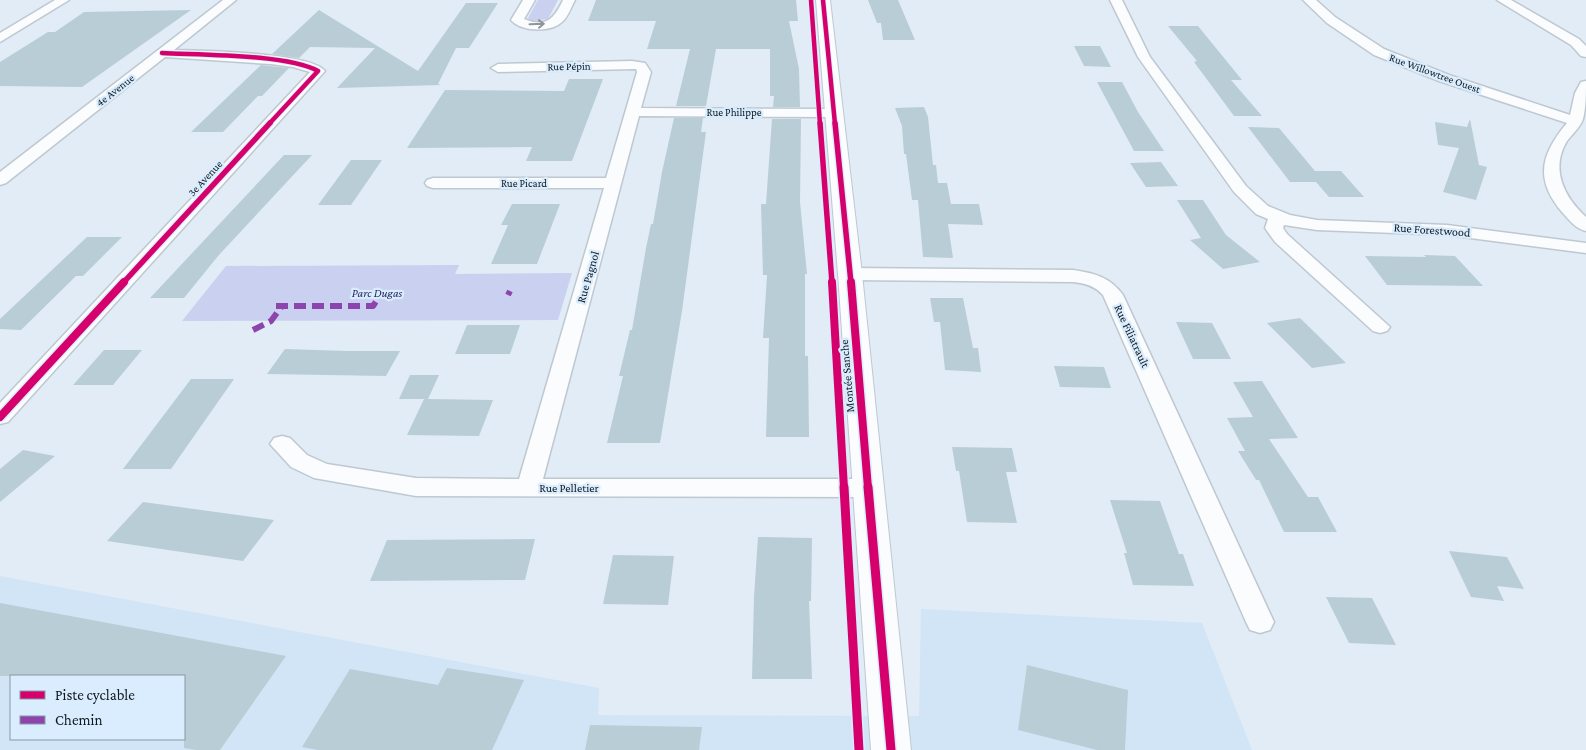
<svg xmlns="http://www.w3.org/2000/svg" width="1586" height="750" viewBox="0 0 1586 750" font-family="'Crimson Pro',serif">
<rect width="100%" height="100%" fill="#e1ecf6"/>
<path fill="#d1e5f6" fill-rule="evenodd" d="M0,576l599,112 -1,27 321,1 2,-107 281,14 50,127h-1252zM11,676h173v63h-173z"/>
<path fill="#cad0ef" d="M538,0h20l-10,19 -17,2 -3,-3z
M459,265l-4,9 117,-1 -14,47 -376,1 44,-55z"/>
<path fill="#b9cdd7" d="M596,0h200l2,21h-9l10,48 1,38h-27l1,-11h-4v-47h-54l-10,57h-30l14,-57h-43l9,-28h-68z
M868,0h30l17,40h-32l-2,-17h-4z
M466,3h32l-29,45h-13l-18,36 3,1 -104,3 38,-40 -65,-1 -11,11 -27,-4 47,-44 99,61z
M191,10l-109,77 -82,-1v-24l48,-30h7l29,-20z
M1168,26h30l44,54h-11l31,36h-28l-40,-54 3,-1z
M1074,46h26l11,21 -27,-1z
M261,65l28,3 -27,28h-4l-35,36h-32z
M569,79h34l-31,82h-46l6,-14 -125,1 38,-58 119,1z
M1097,82h25l16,30 26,39h-30z
M924,107l4,10 5,48h3l2,18h9l4,21h28l4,21 -35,-1 5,34 -30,-1 -5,-57h-6l-6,-46h-2l-2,-28 -7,-18z
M674,118h29l-2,14h5l-24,179 -22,132h-53l16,-67h-4l11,-46h2l14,-82 5,-24h2l9,-52z
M772,119h29l-1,83 7,72h-2v82h3l1,81h-43l3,-99h-6l4,-63h-4l-2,-71h5z
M1470,119l9,46 8,2 -11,33 -33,-8 16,-44 -21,-3 -3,-23 32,5z
M1248,127l31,1 36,43h26l23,26h-35l-13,-15h-26z
M284,155h28l-94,101 -34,42h-34z
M351,160h31l-31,45h-33z
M1161,162l17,24 -32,1 -16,-24z
M1177,200h26l23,35 34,27 -37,7 -33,-29 11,-2z
M512,204h48l-23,60h-46l17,-39h-7z
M87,237h35l-39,39h-7l-55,54 -21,-1v-10z
M1424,255l31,1 28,30 -96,-1 -22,-29 61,1z
M930,298h33l10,50h5l3,24 -36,-2 -5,-48h-6z
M1300,318l46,45 -34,5 -45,-45z
M1176,322l36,1 19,36h-38z
M467,325h53l-10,29h-55z
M285,349l62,2h53l-14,25 -119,-2z
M104,350h38l-29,35h-40z
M1054,366l50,1 7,21 -51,-1z
M410,375h29l-11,24 65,1 -14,36 -72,-1 17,-36h-25z
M191,379h43l-63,90h-48z
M1262,381l36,57 -29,1 39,58h10l19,35h-53l-25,-52h-3l-18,-29h7l-18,-33 26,-1 -20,-35z
M952,447l60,1 5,24h-11l11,51 -50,-1 -8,-51h-3z
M23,450l32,6 -55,46v-33z
M1110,500l50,1 19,53h4l11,32 -61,-1 -9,-32h3z
M143,502l131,18 -31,41 -136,-20z
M758,537l54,1 -1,63h-2l3,78h-60l2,-82z
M535,539l-10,41 -155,1 17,-41z
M1449,551l58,6 17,32 -27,-3 7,15 -33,-4z
M613,555l61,1 -6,49 -65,-1z
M1326,597l46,1 24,47 -47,-2z
M0,603l286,53 -66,94h-24l-12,-2v-72h-184z
M1027,665l101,25 -3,60h-28l-79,-20z
M447,668l77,12 -32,70h-174l-16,-3 48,-78 88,16z
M590,725l112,2 -3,23h-114z"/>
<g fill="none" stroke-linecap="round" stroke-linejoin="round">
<defs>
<path id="street" d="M55,0h14l-69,42v-9z
M223,0h13l-62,50c27,1 136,2 151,21l-317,351 -8,2v-21l310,-331 -17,-5 -22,-3 -106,-7 -159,126 -6,2v-13z
M523,0h12l-11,19c22,9 30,0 39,-19h12c-4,7 -6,15 -12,21 -11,12 -42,11 -52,-1z
M1110,0h12l28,57 96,129 22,20 22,9 27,5 130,5 139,18v10l-139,-18 -130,-5 -33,-5 -1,3 4,6 103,93 -3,4 -7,2 -7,-2 -98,-89 -10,-14 3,-9 -12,-5 -22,-22 -96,-135z
M1303,0h13l19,17 49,32 65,26 121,40 5,-22 6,-11 5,-1c0,12 0,27 -3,38 -3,9 -11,15 -16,22 -17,28 -3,56 19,76v14c-10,-2 -17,-11 -24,-19 -28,-33 -21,-58 5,-89l-128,-42 -65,-26 -47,-32z
M1497,0h14l68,39 7,7v11l-5,-1 -10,-11z
M632,61l13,2 6,9 -10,36 193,1 5,1 2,3 -2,3 -5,1 -195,-1 -96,363h325l9,3 3,6 -3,6 -9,3 -452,-1 -102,-18 -23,-11 -21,-23 4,-6 8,-2 8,2 17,17 20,9 89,14 103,1 85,-291h-171l-6,-2 -2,-3 2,-3 6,-2h173l31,-106 -1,-3 -138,3 -7,-4 7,-4z
M850,268l223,2c21,3 37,7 50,25l151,327 -4,8 -10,3 -10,-3 -4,-8 -143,-327c-8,-9 -18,-12 -30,-13l-223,-2 -7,-2 -2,-4 2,-4z"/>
<path id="secondary" d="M816,0h14l32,274 49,476h-40l-33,-476z"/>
</defs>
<use href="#street" stroke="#bfc8d0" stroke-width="3"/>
<use href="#secondary" stroke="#bfc8d0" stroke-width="2"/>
<use href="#street" fill="#fafcfe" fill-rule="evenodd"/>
<use href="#secondary" fill="#fafcfe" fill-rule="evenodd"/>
<path stroke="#8e44ad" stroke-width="6" stroke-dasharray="12 6" stroke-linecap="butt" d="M508,295l2,-4
M276,306h97l4,-6
M253,330l18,-9 11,-15"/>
<defs>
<path id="cycleway-far3" d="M811,0l9,124
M823,0l12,124
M162,53c38,2 125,1 156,18l-49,53"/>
<path id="cycleway-far2" d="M820,123l12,160
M835,123l16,160
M123,283l147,-160"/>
<path id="cycleway-far1" d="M832,282l12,206
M851,282l17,206
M0,417l124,-135"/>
<path id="cycleway" d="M844,487l15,263
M868,487l23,263"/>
</defs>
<use href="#cycleway-far3" stroke="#d9edfe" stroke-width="6"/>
<use href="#cycleway-far2" stroke="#d9edfe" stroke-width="8"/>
<use href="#cycleway-far1" stroke="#d9edfe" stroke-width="11"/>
<use href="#cycleway" stroke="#d9edfe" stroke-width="12"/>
<use href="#cycleway-far3" stroke="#d6006c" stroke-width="4.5"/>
<use href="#cycleway-far2" stroke="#d6006c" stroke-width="5.5"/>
<use href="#cycleway-far1" stroke="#d6006c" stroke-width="8"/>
<use href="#cycleway" stroke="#d6006c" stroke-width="9"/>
</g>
<defs><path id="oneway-shaft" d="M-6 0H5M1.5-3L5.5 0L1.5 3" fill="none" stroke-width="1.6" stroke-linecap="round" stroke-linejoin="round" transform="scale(1.25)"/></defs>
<use stroke="#919599" href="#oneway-shaft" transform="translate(537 24) rotate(-2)"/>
<g text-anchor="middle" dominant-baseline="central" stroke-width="4.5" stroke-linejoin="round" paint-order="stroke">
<g font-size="11" fill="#11181e" stroke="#d9edfe">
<text transform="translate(569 66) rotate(-1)">Rue Pépin</text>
<text transform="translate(1435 73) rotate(20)">Rue Willowtree Ouest</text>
<text transform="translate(115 90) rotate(-38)">4e Avenue</text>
<text x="734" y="112">Rue Philippe</text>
<text transform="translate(205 178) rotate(-47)">3e Avenue</text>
<text x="524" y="183">Rue Picard</text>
</g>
<g font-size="12" fill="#11181e" stroke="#d9edfe">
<text transform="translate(1432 230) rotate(4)">Rue Forestwood</text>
<text transform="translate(588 277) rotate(-74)">Rue Pagnol</text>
<text transform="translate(1132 336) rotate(65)">Rue Filiatrault</text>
<text transform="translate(847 376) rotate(-95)">Montée Sanche</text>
<text x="569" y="488">Rue Pelletier</text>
</g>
<g font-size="12" font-style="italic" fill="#251d60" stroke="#d9edfe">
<text x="377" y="293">Parc Dugas</text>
</g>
</g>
<rect x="10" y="675" width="175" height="65" fill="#d9edfe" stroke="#8998a4"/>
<rect x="20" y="691" width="25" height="8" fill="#d6006c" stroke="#8998a4"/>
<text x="55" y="700" font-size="15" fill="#11181e">Piste cyclable</text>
<rect x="20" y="716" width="25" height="8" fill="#8e44ad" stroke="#8998a4"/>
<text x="55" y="725" font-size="15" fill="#11181e">Chemin</text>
</svg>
